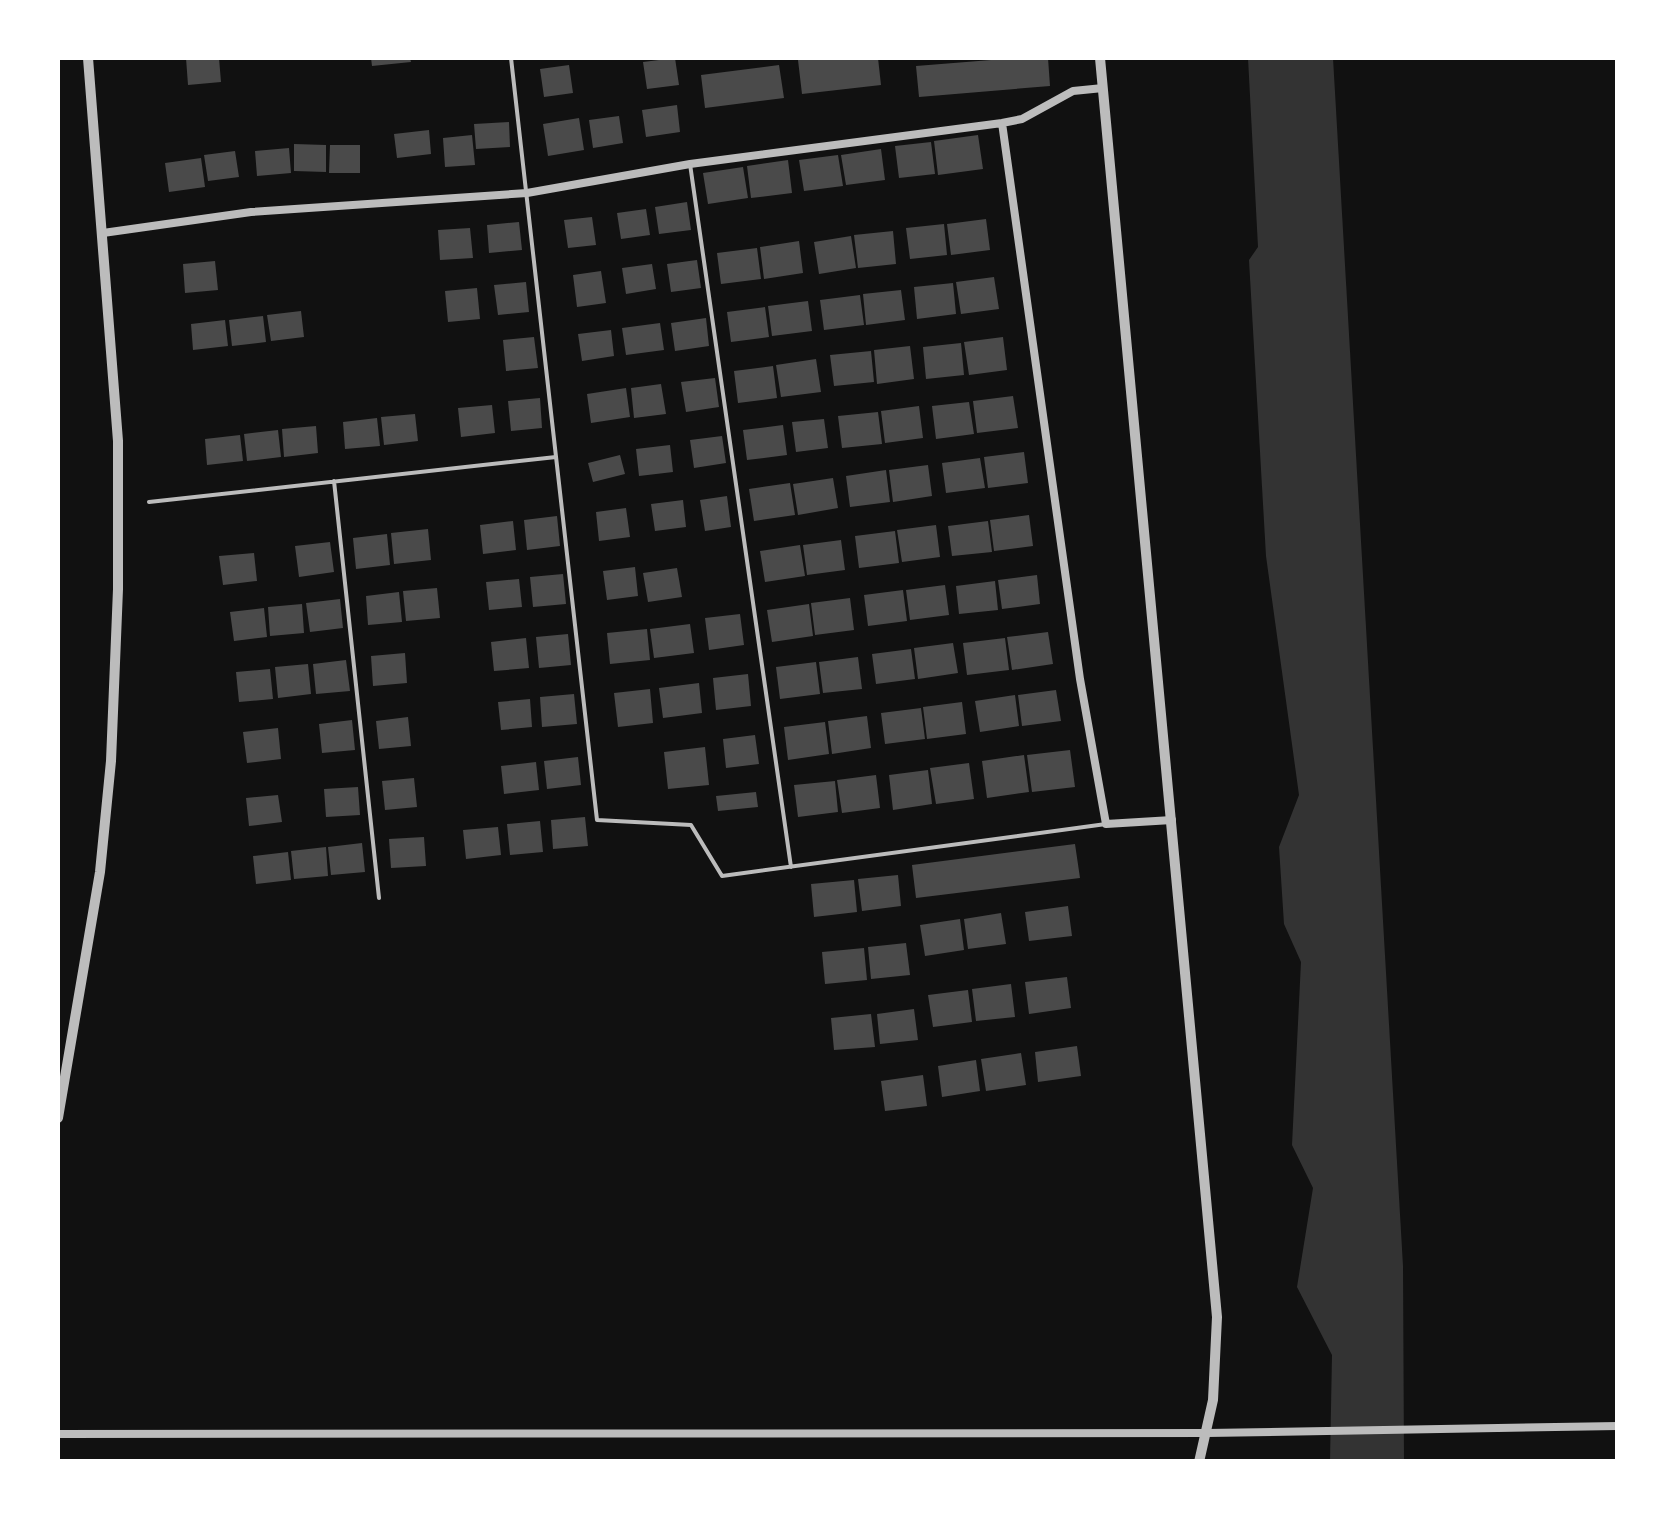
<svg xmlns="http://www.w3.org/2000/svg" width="1675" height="1519" viewBox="0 0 1675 1519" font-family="'Fira Sans',sans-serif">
<rect width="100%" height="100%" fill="#111"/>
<path fill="#333" d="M1248,58h85l70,1208 1,195h-74l2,-106 -35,-68 16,-99 -21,-43 9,-183 -17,-38 -5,-77 20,-52 -33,-239 -17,-296 9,-13z"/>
<path fill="#4a4a4a" d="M186,58h33l2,24 -33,3z
M371,58h39l1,4 -39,4z
M675,58l4,27 -32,4 -4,-27z
M819,58h59l3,27 -79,9 -4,-34z
M1016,58h32l2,28 -131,11 -3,-31z
M569,65l4,28 -29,4 -4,-28z
M779,65l5,33 -79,10 -4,-33z
M677,105l3,27 -34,5 -4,-27z
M619,116l4,27 -30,5 -4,-28z
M579,118l5,32 -36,6 -5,-32z
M509,122l1,25 -34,2 -2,-25z
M429,130l2,24 -34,4 -3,-24z
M472,135l3,30 -30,2 -2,-29z
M978,135l5,34 -45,6 -4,-34z
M931,142l4,32 -36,4 -4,-32z
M294,144l32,1v27l-32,-1z
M330,145h30v28h-31z
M289,148l2,25 -34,3 -2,-25z
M881,149l4,31 -39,5 -5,-30z
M235,151l4,26 -31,4 -4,-26z
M838,155l5,31 -39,5 -5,-31z
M201,158l4,29 -36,5 -4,-29z
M788,160l4,33 -41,5 -4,-32z
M743,167l5,31 -40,6 -5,-31z
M687,202l4,28 -32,4 -4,-27z
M646,209l4,26 -29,4 -4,-26z
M592,217l4,28 -28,3 -4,-28z
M986,219l4,31 -39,5 -4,-31z
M519,222l3,28 -33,3 -2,-28z
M944,224l3,31 -37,4 -4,-31z
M470,228l3,30 -33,2 -2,-30z
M893,231l3,33 -38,4 -4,-33z
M851,236l5,32 -37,6 -5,-32z
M799,241l4,32 -39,6 -4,-32z
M757,248l4,31 -40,5 -4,-31z
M697,260l4,28 -30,4 -4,-28z
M215,261l3,29 -33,3 -2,-29z
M652,264l4,25 -30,5 -4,-26z
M601,271l5,32 -29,4 -4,-32z
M994,277l5,32 -38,5 -5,-32z
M526,282l3,30 -31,3 -4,-30z
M953,283l3,31 -39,5 -3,-32z
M477,288l3,31 -32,3 -3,-31z
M901,290l4,30 -39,5 -3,-31z
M860,295l4,30 -40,5 -4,-30z
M808,301l4,30 -40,5 -4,-30z
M765,307l4,30 -38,5 -4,-30z
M301,311l3,26 -33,4 -4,-26z
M263,316l3,26 -34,4 -3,-26z
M706,318l3,28 -34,5 -4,-28z
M225,320l3,26 -35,4 -2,-26z
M660,323l4,27 -38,5 -4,-27z
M611,330l3,26 -32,5 -4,-27z
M534,337l4,31 -32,3 -3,-31z
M1003,337l4,33 -38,5 -5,-33z
M961,343l3,32 -38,4 -3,-32z
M910,346l4,33 -37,5 -3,-34z
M871,351l3,31 -40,4 -4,-31z
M816,359l5,33 -40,5 -5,-32z
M773,366l4,32 -39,5 -4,-32z
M715,378l4,29 -33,5 -5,-30z
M661,384l5,30 -32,4 -3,-30z
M626,388l4,29 -39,6 -4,-29z
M1013,396l5,32 -41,5 -4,-32z
M540,398l2,30 -31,3 -3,-30z
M969,402l5,32 -38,5 -4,-33z
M492,405l3,28 -34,4 -3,-29z
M919,406l4,32 -38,5 -4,-32z
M878,412l4,32 -40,4 -4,-32z
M415,414l3,27 -34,4 -3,-28z
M377,418l3,28 -35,3 -2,-27z
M824,419l4,29 -32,4 -4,-30z
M783,425l4,30 -40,5 -4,-30z
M316,426l2,27 -34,4 -2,-28z
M278,430l3,27 -34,4 -3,-27z
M240,435l3,26 -36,4 -2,-26z
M722,436l4,27 -32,5 -4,-28z
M670,445l3,27 -34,4 -3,-27z
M1024,452l4,31 -40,5 -4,-31z
M620,455l5,19 -32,8 -5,-19z
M980,458l5,30 -39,5 -4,-30z
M928,465l4,31 -39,6 -4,-32z
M886,470l4,32 -40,5 -4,-31z
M833,478l5,30 -40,7 -5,-31z
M790,483l5,32 -41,6 -5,-32z
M727,496l4,31 -26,4 -5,-31z
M683,500l3,27 -31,4 -4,-27z
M626,508l4,29 -31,4 -3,-29z
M1029,515l4,31 -39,5 -4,-31z
M557,516l3,30 -33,4 -3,-30z
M513,521l3,29 -33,4 -3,-29z
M988,521l4,31 -40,4 -4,-30z
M936,525l4,32 -38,5 -5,-32z
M428,529l3,31 -37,4 -3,-31z
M895,531l4,32 -40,5 -4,-32z
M387,534l3,31 -34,4 -3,-31z
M841,540l4,30 -38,5 -4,-30z
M330,542l4,30 -35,5 -4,-31z
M800,545l5,31 -40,6 -5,-31z
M254,553l3,28 -34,4 -4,-29z
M635,567l3,29 -31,4 -4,-29z
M677,568l5,29 -34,5 -5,-29z
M563,574l3,30 -33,3 -3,-30z
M1037,575l3,29 -38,5 -4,-29z
M519,579l3,28 -33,3 -3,-28z
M995,581l3,29 -39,4 -3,-28z
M945,585l4,30 -39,5 -4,-30z
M437,588l3,30 -34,3 -3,-30z
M903,590l4,31 -39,5 -4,-31z
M399,592l3,30 -34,3 -2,-29z
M850,598l4,32 -39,5 -4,-32z
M340,599l3,29 -33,4 -4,-29z
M302,604l2,29 -34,3 -2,-29z
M809,604l4,32 -41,6 -5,-32z
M264,608l3,29 -33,4 -4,-29z
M740,614l4,31 -35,5 -4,-32z
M690,624l4,29 -40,5 -4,-29z
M647,629l3,31 -40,4 -3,-31z
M1048,632l5,32 -41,6 -5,-33z
M568,634l3,31 -32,3 -3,-31z
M526,638l3,30 -35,3 -3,-29z
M1005,638l4,32 -42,5 -4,-32z
M953,643l5,30 -40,6 -4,-31z
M911,649l4,30 -39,5 -4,-30z
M405,653l2,30 -34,3 -2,-30z
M858,657l4,32 -39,4 -4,-31z
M346,660l4,31 -34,3 -3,-30z
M816,662l4,32 -40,5 -4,-32z
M308,664l3,30 -33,4 -3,-31z
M270,669l3,30 -34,3 -3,-30z
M748,674l3,32 -35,4 -3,-32z
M699,683l3,30 -39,5 -4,-30z
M650,689l3,34 -35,4 -4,-34z
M1056,690l5,31 -39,5 -4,-31z
M574,694l3,30 -35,3 -2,-30z
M1015,695l4,31 -39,6 -5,-31z
M530,699l2,28 -31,3 -3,-28z
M962,702l4,32 -39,5 -4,-32z
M921,708l4,31 -40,5 -4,-31z
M867,716l4,32 -39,6 -4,-33z
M408,717l3,29 -32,3 -3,-28z
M352,720l3,30 -33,3 -3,-29z
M825,722l4,32 -41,6 -4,-33z
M278,728l3,31 -34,4 -4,-31z
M755,735l4,29 -33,4 -3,-29z
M705,747l4,38 -41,4 -4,-37z
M1070,750l5,37 -43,5 -5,-37z
M1024,755l5,37 -42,6 -5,-37z
M578,757l3,28 -34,4 -3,-28z
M536,762l3,28 -35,4 -3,-28z
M969,763l5,36 -38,5 -6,-36z
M928,770l4,34 -39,6 -4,-35z
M876,775l4,33 -38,5 -5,-33z
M414,778l3,29 -32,3 -3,-29z
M835,781l3,31 -40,5 -4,-32z
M358,787l2,28 -34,2 -2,-28z
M756,792l2,15 -40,4 -2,-15z
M278,795l4,27 -33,4 -3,-28z
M585,817l3,29 -35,3 -2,-29z
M540,821l3,31 -33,3 -3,-31z
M498,827l3,28 -35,4 -3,-29z
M424,837l2,29 -35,2 -2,-29z
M362,843l3,29 -34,3 -3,-28z
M1075,844l5,34 -164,20 -4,-33z
M326,847l2,29 -34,3 -3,-28z
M288,852l3,28 -35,4 -3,-28z
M898,875l3,31 -39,5 -4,-32z
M854,880l3,32 -43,5 -3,-33z
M1068,906l4,30 -43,5 -4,-29z
M1001,913l5,31 -38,5 -4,-30z
M960,919l4,31 -39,6 -5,-31z
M906,943l4,32 -39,4 -3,-32z
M864,948l3,32 -42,4 -3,-32z
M1067,977l4,31 -42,6 -4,-32z
M1011,984l4,33 -39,4 -4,-32z
M968,990l4,32 -39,5 -5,-32z
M914,1009l4,31 -38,4 -3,-30z
M871,1014l4,33 -41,3 -3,-32z
M1077,1046l4,30 -43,6 -3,-30z
M1021,1053l5,32 -40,6 -5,-32z
M976,1060l4,31 -38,6 -4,-31z
M923,1075l4,31 -42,5 -4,-30z"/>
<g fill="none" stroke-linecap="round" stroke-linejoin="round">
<path stroke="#bcbcbc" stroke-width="4" d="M511,58l86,762 94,5 31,51 384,-52
M690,164l101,703
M334,481l45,417
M149,502l407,-45"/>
<path stroke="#bcbcbc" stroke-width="8" d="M1002,123l78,556 26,145 66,-4
M103,233l148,-21 276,-19 163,-29 312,-41 20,-4 51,-28 30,-3
M58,1434l1149,-1 411,-7"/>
<path stroke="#bcbcbc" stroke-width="10" d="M1100,58l117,1259 -4,83 -14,62
M58,1118l42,-246 11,-111 7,-172v-148l-30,-383"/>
</g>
<rect width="1675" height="1519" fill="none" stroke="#ffffff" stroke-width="120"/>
</svg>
